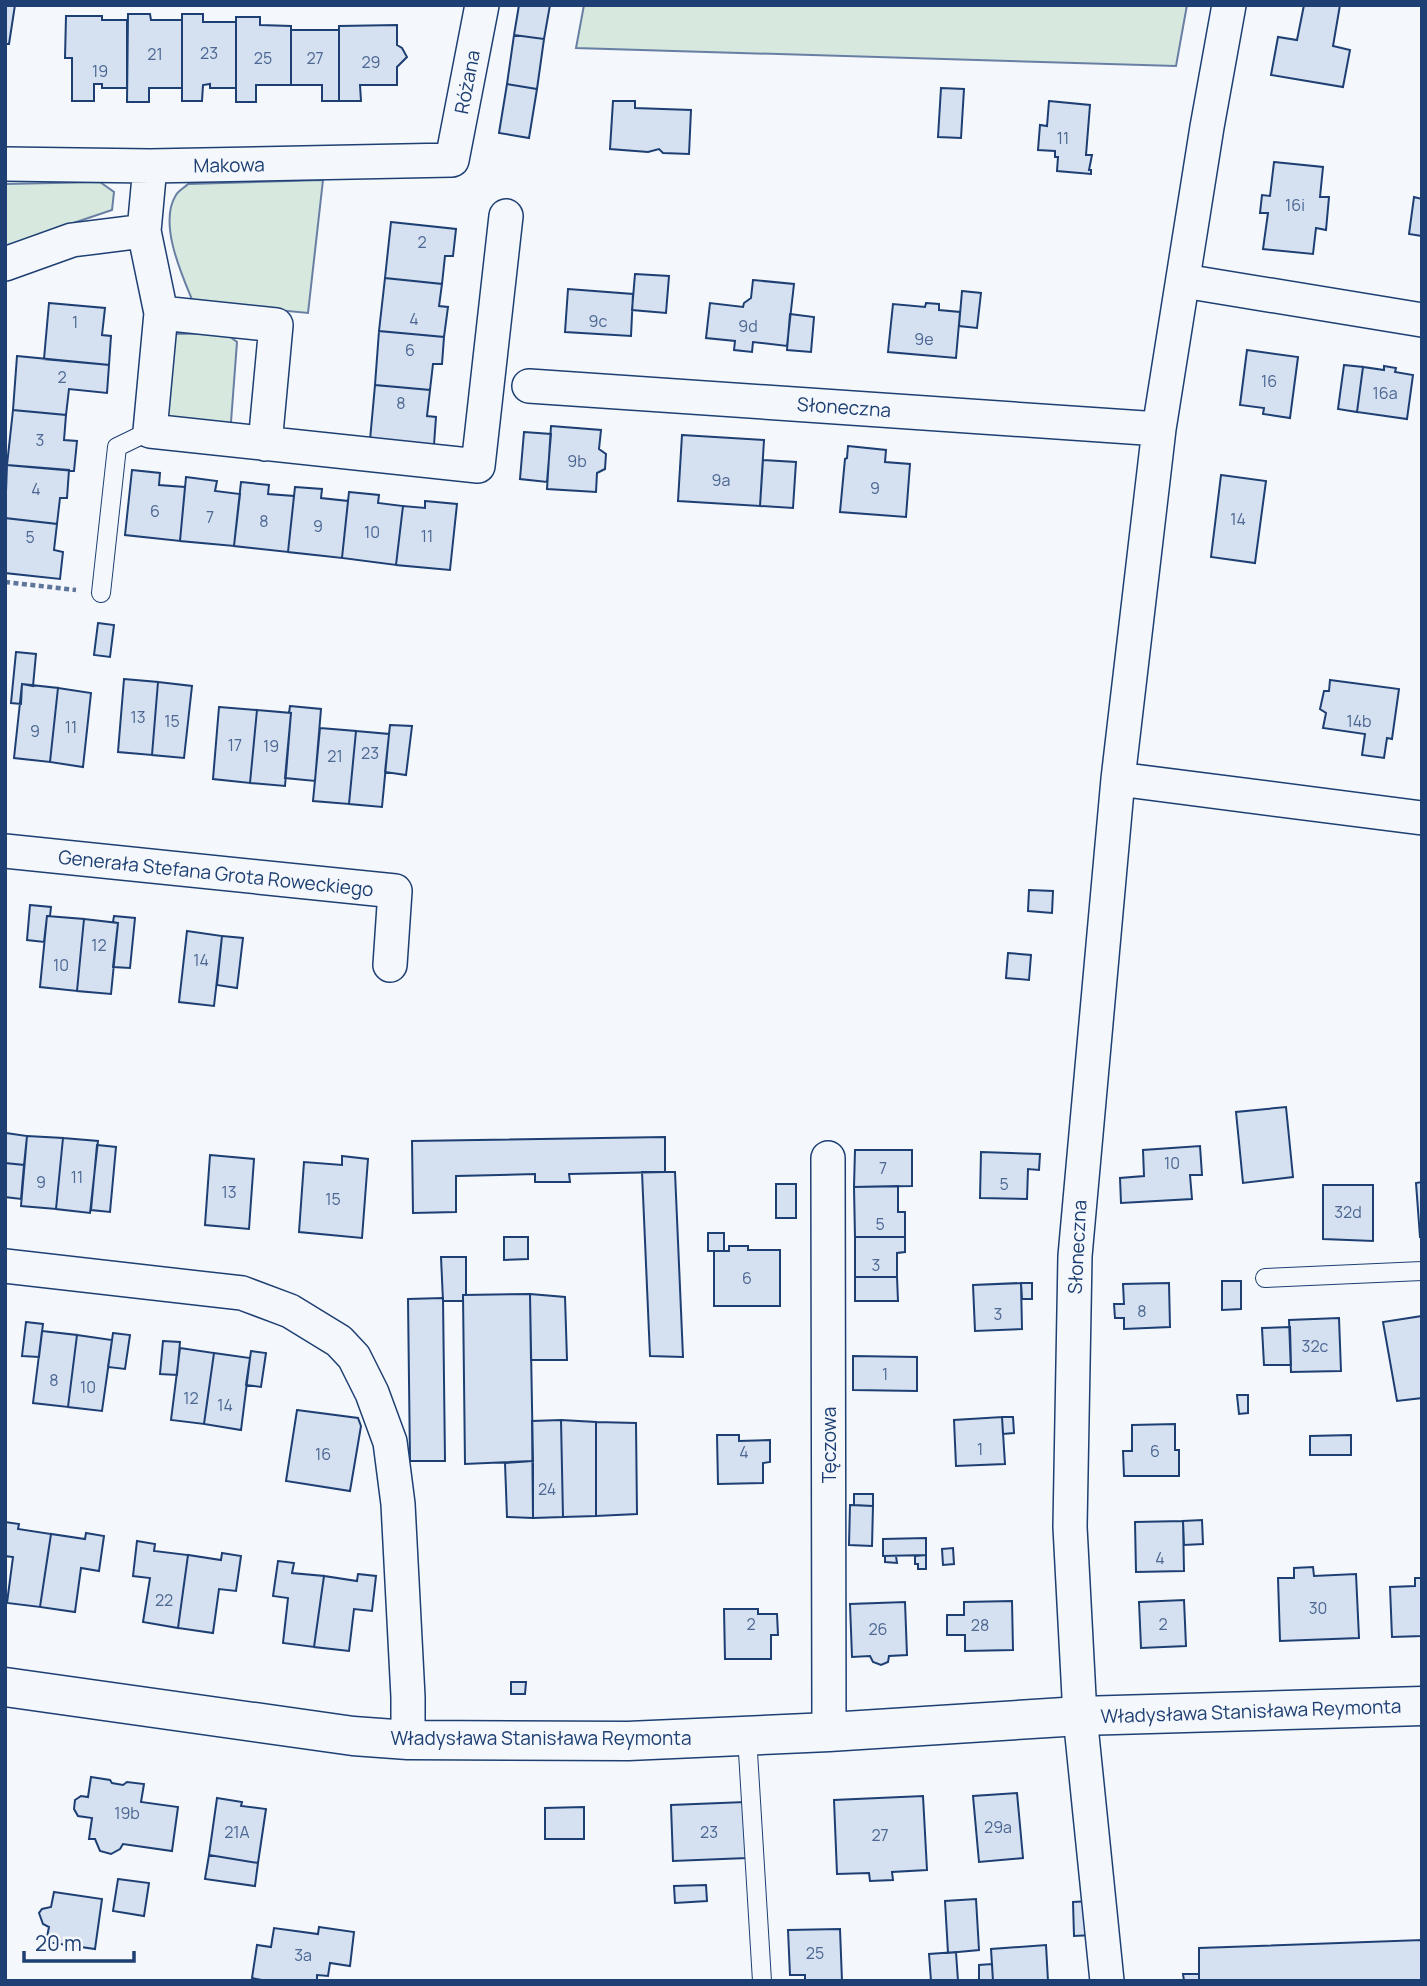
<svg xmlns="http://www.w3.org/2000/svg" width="1427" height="1986" viewBox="0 0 1427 1986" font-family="Manrope,sans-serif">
<rect width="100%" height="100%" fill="#f4f7fb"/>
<path fill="#d7e8df" stroke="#687fa3" stroke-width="2" d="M584,5h603l-11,61 -600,-18z
M323,180l-15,133 -115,-11c-11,-27 -35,-79 -17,-107 2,-4 8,-7 12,-11z
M100,182l14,10 -2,18 -107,36v-62z
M225,333l12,9 -6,80 -6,6 -58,-9 4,-85z"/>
<path fill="#d5e0f0" stroke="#1d3f73" stroke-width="2" d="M5,5h10l-6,39h-4z
M519,5h31l-6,34 -30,-4z
M1304,5h36l-7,41 17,4 -7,37 -72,-12 7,-38 19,3z
M128,14h22l1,6h31v68h-33v14h-22z
M182,14h21v8h33v66h-26v-4l-7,1 -1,16h-20z
M66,16h36v4h25v68h-25v-4h-8v17h-22v-43h-7z
M236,17h24v8l31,1v59h-35v17h-20z
M397,25v20l5,3 5,9 -10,10v18h-37l1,16h-22v-75z
M291,30h48v71h-17v-16h-31z
M514,35l30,4 -7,50 -30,-5z
M507,84l30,5 -8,49 -30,-5z
M941,88l23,1 -3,49 -23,-1z
M613,101h22v7l56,2 -2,44 -26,-1 -4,-4 -11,3 -38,-3z
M1049,101l41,4 -4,50h6l-3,15h2v4l-34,-3 1,-14h-3v-6l-17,-1 2,-25 7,1z
M1274,162l49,5 -3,30h9l-3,33 -10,-2 -3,26 -50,-5 5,-36h-8l2,-18 8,1z
M1414,197l8,2v37l-13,-2z
M391,222l65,7 -3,27h-8l-3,28 -57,-6z
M635,274l34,2 -3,37 -34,-3z
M385,278l57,6 -3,22 9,1 -4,30 -65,-6z
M753,280l41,4 -7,62 -34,-4 -1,10 -18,-2 1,-9 -29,-3 4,-35 33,4 1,-4 7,-5z
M568,289l65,5 -2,42 -66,-4z
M962,291l19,2 -4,35 -18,-2z
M49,303l56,5 -3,27 9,1 -2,29 -65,-6z
M926,303l13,1v6l21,2 -4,46 -68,-6 5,-48 32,3z
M790,314l24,3 -3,35 -24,-2z
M379,331l65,6 -2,27h-9l-3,26 -55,-5z
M1247,350l51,7 -8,61 -27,-4 1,-6 -24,-3z
M17,356l92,9 -2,28 -38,-4 -3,26 -53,-5z
M1344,365l19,2 -6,45 -19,-3z
M1384,366l12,2 -1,4 18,3 -6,44 -50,-7 6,-45 21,3z
M375,385l55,5 -3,26 9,1 -2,28 -64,-5z
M13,410l53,5 -2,25 13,1 -3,30 -67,-6z
M551,426l50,4 -2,19 7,5 -1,15 -8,4 -1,19 -49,-3z
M524,432l27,2 -4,48 -27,-3z
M682,435l82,5 -4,66 -82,-5z
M848,446l38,4 -1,12 25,2 -4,53 -66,-5 5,-53 2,-1z
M763,460l33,2 -3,46 -33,-2z
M7,465l62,5 -2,28h-7l-3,26 -52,-6z
M132,470l28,3 -1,12 26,2 -5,54 -55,-6z
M1221,475l45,6 -11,82 -44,-6z
M186,477l31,4 -2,10 25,3 -6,52 -54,-5z
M241,482l28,3 -1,9 26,2 -6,56 -54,-6z
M295,487l27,2 -1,9 27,3 -6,57 -54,-6z
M349,492l30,3 -1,8 25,3 -7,59 -54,-7z
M425,501l32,3 -7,66 -54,-5 7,-59 22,2z
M5,518l52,6 -3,26 9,2 -3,27 -55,-6z
M98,623l16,2 -4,32 -16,-2z
M16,652l20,2 -3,32 -11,-2 -1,20 -10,-1z
M124,679l34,3 -6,73 -34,-3z
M1330,680l69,9 -7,50 -5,-1 -3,20 -22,-3 3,-21 -42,-6 3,-15 -6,-4 4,-18h5z
M158,682l34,4 -8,72 -32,-3z
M22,684l36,4 -8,74 -36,-4z
M58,688l33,5 -8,74 -33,-5z
M290,706l31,3 -6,72 -30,-3 6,-65h-2z
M219,707l38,3 -7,73 -37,-4z
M257,710l34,3 -6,73 -35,-3z
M390,725l22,1 -6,49 -21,-3z
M320,728l36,3 -7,73 -36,-3z
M356,731l33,3 -7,73 -33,-3z
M1029,890l24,1 -1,22 -24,-2z
M30,905l21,2 -1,9h-3l-3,26 -17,-2z
M47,916l37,3 -7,72 -37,-4z
M114,916l21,2 -5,50 -17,-1 5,-44 -5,-1z
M84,919l34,4 -7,71 -34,-3z
M187,931l35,5 -8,70 -35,-4z
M222,936l21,2 -6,50 -20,-3z
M1008,953l23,2 -2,25 -23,-2z
M1286,1107l7,70 -50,6 -7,-71z
M6,1133l21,3 -3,29 -19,-2z
M27,1136l36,2 -7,71 -35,-3z
M665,1137v35l-96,2 1,8h-35v-8l-79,2v36l-43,1 -1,-72z
M63,1138l35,3 -8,72 -34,-4z
M97,1145l19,2 -6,65 -19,-2z
M1200,1146l2,29h-12l2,24 -71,4 -1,-25 24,-2 -1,-26z
M855,1150h57v36l-58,1z
M981,1152l59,2 -1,16 -11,-1 -1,30 -47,-1z
M210,1155l44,4 -5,70 -44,-4z
M342,1156l26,3 -6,79 -63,-6 5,-70 38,3z
M5,1163l19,2 -3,34 -16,-2z
M642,1172h33l8,185 -33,-1z
M1422,1182v55h-2l-4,-54z
M776,1184h20v34h-20z
M1323,1185h50v56l-50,-2z
M898,1186v26h7v25h-50l-1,-50z
M708,1233h16v18h-16z
M504,1237h24v22l-24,1z
M855,1237h50v15l-8,1v24h-42z
M729,1246h19v4h32v56h-66v-55h15z
M441,1257h25v38h-3v6h-20z
M855,1277h42l1,24h-43z
M1222,1281h19v28l-19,1z
M1021,1283l1,46 -47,2 -2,-46z
M1021,1283h11v16h-10z
M1169,1283l1,44 -46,2v-11h-9l-1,-14h10l-1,-20z
M530,1294l3,167 -68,3 -2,-169z
M530,1294l35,3 2,63h-36z
M443,1298l2,163h-35l-2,-162z
M1422,1316v82l-25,3 -14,-79z
M1339,1318l2,53 -50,1 -2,-52z
M26,1322l17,2 -4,33 -17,-1z
M1290,1327l1,38h-27l-2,-37z
M42,1331l35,4 -9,72 -35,-4z
M113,1333l17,2 -5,34 -17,-2z
M77,1335l35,5 -10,71 -34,-4z
M163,1341l17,1 -3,33 -17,-1z
M180,1348l34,5 -10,71 -33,-4z
M251,1351l15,2 -5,34 -15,-2z
M214,1353l36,5 -9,72 -37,-6z
M853,1356l64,1v34l-64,-1z
M1237,1395h11v18l-9,1z
M297,1410l61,8 3,8 -11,65 -64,-10z
M1002,1417l3,47 -49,2 -2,-46z
M1002,1417h11l1,16 -11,1z
M561,1420l2,97 -30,1 -1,-97z
M561,1420l35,2v94l-33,1z
M596,1422l40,1 1,91 -41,2z
M1175,1424v26h4v26h-55l-1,-25h9v-26z
M717,1435h22v6l31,-1v22l-7,1v20l-45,1z
M1351,1435v20h-41v-19z
M533,1461v57l-26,-1 -2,-54z
M854,1494h19v12l-19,-1z
M850,1505l23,1 -1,40 -23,-1z
M1202,1520l1,24 -19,1 -1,-24z
M1183,1521l1,50 -48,1 -1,-50z
M5,1522l14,2 -1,5 33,5 -11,73 -33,-4 6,-46 -8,-1z
M86,1533l18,3 -5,35 -18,-3 -6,44 -35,-5 11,-73 34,5z
M926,1538v17l-43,1v-17z
M137,1541l18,3 -1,7 34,4 -10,73 -35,-6 7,-44 -17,-2z
M953,1548l1,16 -11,1 -1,-16z
M222,1553l19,3 -5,35 -17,-2 -6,44 -35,-5 10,-73 33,5z
M926,1555v14h-8v-5h-3v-8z
M885,1556h11l1,7 -12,-1z
M278,1561l16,2 -2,10 32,3 -10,71 -31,-4 5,-45 -15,-2z
M1313,1567l1,9 42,-2 3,64 -79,3 -2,-63h16v-10z
M358,1574l18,2 -4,35 -18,-2 -5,42 -35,-4 10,-71 33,5z
M1415,1578h7v58l-30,1 -2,-50 25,-1z
M1184,1600l2,46 -45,2 -2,-46z
M1012,1601l1,49 -48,1v-16h-18v-20h17v-13z
M905,1602l2,53 -18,1 -1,6 -7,3 -8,-3 -3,-6 -18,1 -2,-53z
M724,1609h34v5h19l1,21h-7v24h-46z
M511,1682h15l-1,12h-14z
M91,1777l19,3 2,3 11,2 4,-3 17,2 -3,18 37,5 -6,44 -49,-7 -3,5 -9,5 -11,-3 -5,-12h-6l3,-21 -14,-2 -4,-7 1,-9 6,-4 7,1z
M1017,1793l6,65 -44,4 -6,-66z
M923,1796l4,74 -35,2 1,8 -23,1 -1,-8 -32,1 -3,-74z
M217,1798l25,4 -1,4 25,3 -8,54 -49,-8z
M745,1802l2,56 -74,3 -2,-56z
M584,1807v32h-39v-31z
M209,1855l49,8 -3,23 -50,-7z
M118,1879l31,4 -5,33 -31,-5z
M706,1885l1,16 -32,2 -1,-17z
M54,1892l48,7 -7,50 -49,-7 3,-15 -6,-3 -4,-11 3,-4 9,-2z
M976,1899l3,51 -31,3 -3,-52z
M1091,1901l2,34 -19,1 -1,-34z
M319,1927l35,5 -4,34 -20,-3 -2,13 -11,-1v6h-50l-15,-3 5,-33 14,2 3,-19 44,6z
M840,1929l2,52h-37v-6h-15l-2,-45z
M1422,1940v41h-223v-33z
M1046,1945l2,36h-55l-2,-32z
M956,1952l2,29h-27l-2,-27z
M992,1964l1,17h-14v-16z
M1183,1974h16v7h-15z"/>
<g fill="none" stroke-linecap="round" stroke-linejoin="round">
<defs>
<path id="lane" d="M101,593l16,-146 33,-16
M1265,1278l157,-7
M747,1736l15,245"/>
<path id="street" d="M5,164l145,2 302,-6 30,-155
M150,166l-6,65 17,82 -11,118 328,35 28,-250
M5,264l67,-24 72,-9
M1184,281l238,39
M161,313l115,12 -11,119
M529,386l630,43
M1118,779l304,39
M5,851l390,40 -5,74
M828,1158l1,574
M5,1266l237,27 48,18 49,30 15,16 18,36 18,49 8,62 10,193v43
M1107,1981l-27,-265 -10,-189 5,-271 43,-477 41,-350 48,-302 22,-122"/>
<path id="secondary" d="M5,1687l348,49 55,4 220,1 201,-9 251,-16 342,-10"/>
</defs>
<use href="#lane" stroke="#1d3f73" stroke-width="20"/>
<use href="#street" stroke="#1d3f73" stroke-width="36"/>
<use href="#secondary" stroke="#1d3f73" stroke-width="41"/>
<path stroke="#5e769c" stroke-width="4.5" stroke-dasharray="5 3.5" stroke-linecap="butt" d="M5,582l71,8"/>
<use href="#lane" stroke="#f4f7fb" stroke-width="18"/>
<use href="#street" stroke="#f4f7fb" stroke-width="33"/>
<use href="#secondary" stroke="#f4f7fb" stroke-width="38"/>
</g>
<g text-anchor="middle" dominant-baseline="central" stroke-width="5" stroke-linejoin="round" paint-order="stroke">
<g font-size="16" fill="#4b6792">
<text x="209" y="53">23</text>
<text x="155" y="54">21</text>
<text x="263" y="58">25</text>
<text x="315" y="58">27</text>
<text x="371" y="62">29</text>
<text x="100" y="71">19</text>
<text x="1063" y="138">11</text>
<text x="1295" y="205">16i</text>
<text x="422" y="242">2</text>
<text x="414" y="319">4</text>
<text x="598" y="321">9c</text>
<text x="75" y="322">1</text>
<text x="748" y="326">9d</text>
<text x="924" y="339">9e</text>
<text x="410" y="350">6</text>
<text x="62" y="377">2</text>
<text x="1269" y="381">16</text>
<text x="1385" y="393">16a</text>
<text x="401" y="403">8</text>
<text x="40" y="440">3</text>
<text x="577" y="461">9b</text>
<text x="721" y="480">9a</text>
<text x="875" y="488">9</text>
<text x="36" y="489">4</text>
<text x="155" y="511">6</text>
<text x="210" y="517">7</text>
<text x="1238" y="519">14</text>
<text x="264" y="521">8</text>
<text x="318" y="526">9</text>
<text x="372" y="532">10</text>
<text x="427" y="536">11</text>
<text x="30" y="537">5</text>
<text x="138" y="717">13</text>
<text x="172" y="721">15</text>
<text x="1359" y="721">14b</text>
<text x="71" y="727">11</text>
<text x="35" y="731">9</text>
<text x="235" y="745">17</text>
<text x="271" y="746">19</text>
<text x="370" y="753">23</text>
<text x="335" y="756">21</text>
<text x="99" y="945">12</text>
<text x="201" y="960">14</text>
<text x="61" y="965">10</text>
<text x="1172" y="1163">10</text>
<text x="883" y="1168">7</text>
<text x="77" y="1177">11</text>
<text x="41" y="1182">9</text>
<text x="1004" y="1184">5</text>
<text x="229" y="1192">13</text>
<text x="333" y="1199">15</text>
<text x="1348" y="1212">32d</text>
<text x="880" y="1224">5</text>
<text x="876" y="1265">3</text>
<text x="747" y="1278">6</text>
<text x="1142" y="1311">8</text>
<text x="998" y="1314">3</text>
<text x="1315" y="1346">32c</text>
<text x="885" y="1374">1</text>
<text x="54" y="1380">8</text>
<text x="88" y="1387">10</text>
<text x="191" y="1398">12</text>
<text x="225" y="1405">14</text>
<text x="980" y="1449">1</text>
<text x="1155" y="1451">6</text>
<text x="744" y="1452">4</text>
<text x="323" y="1454">16</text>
<text x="547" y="1489">24</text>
<text x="1160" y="1558">4</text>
<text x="164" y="1600">22</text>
<text x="1318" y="1608">30</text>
<text x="751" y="1624">2</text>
<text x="1163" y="1624">2</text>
<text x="980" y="1625">28</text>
<text x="878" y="1629">26</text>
<text x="127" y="1813">19b</text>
<text x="998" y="1827">29a</text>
<text x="237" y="1832">21A</text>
<text x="709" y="1832">23</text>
<text x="880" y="1835">27</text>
<text x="815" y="1953">25</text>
<text x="303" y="1955">3a</text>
</g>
<g font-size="19" fill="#1d3f73" stroke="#f4f7fb">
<text transform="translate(467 82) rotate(-79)">Różana</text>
<text transform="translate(229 165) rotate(-1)">Makowa</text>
<text transform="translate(844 407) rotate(4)">Słoneczna</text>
<text transform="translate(216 873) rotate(6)">Generała Stefana Grota Roweckiego</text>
<text transform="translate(1077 1247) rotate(-87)">Słoneczna</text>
<text transform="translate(829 1445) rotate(-90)">Tęczowa</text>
<text transform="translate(1251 1711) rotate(-2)">Władysława Stanisława Reymonta</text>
<text x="541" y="1738">Władysława Stanisława Reymonta</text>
</g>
</g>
<rect width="1427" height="1986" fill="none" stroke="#1d3f73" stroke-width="14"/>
<path d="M24 1951v10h110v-10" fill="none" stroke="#1d3f73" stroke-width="3.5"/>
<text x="35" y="1951" font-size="21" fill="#1d3f73" stroke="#f4f7fb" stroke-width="5" paint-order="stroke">20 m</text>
</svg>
